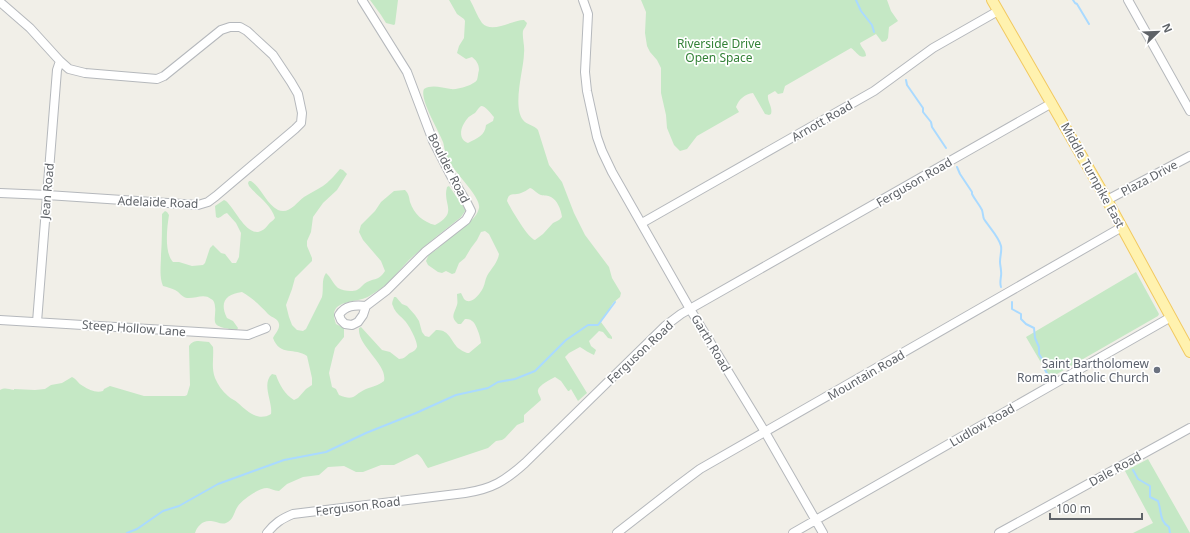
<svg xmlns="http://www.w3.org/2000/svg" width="1190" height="533" viewBox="0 0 1190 533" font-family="'Noto Sans',sans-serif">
<rect width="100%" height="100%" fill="#f1efe8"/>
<path fill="#c5e8c5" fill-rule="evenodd" d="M370,0h28l-3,24 -1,1 -8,-2 -5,-8z
M449,0h21c4,7 7,16 12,23 10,11 30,-3 42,-3l3,3c-1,4 -3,5 -4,8 -1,6 2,16 1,22 0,16 -12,52 -1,67 4,5 11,5 15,10l11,35 13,17 12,31 11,22 24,32 3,11 9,15 -1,4 -7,6 -12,19 11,15v2l-4,-1 -5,-6 -4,-1 -10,10 2,5 5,4 -2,5c-5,-2 -9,-5 -14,-8l-11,6 -4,4 22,36 -9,8 -7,-12 -2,2h-1l-7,-10 -6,-4c-4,2 -16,8 -17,13 -1,3 3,7 3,10l-17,15v7l-7,3 -12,13 -3,2 -6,1 -8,7 -60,20c-4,-4 -5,-11 -11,-14l-23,11h-13l-18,7h-7l-12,-6 -16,1 -9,8 -16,2 -16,7 -8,7c-5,0 -9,-3 -12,-3 -8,0 -24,11 -29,18 -4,5 -4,14 -12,17 -5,2 -10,-2 -15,-2 -8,-1 -14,5 -16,12h-195v-143c5,-3 8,-1 14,0v-1l21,1 10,-1 6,-4 11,-2 10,-6c5,2 6,7 11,9 6,4 13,7 20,5l1,-2 6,-3 34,10h41l2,-1 3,-10 -1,-39c5,-8 13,-4 20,-4l4,5c1,11 -2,20 2,31 3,7 7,13 13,18 3,3 7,4 10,7 9,8 20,19 33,11 2,-12 -10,-30 1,-40l4,1c3,9 9,20 18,25l4,-2 8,-9 6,-4v-7l-5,-22c-12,-9 -27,1 -34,-18 2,-4 7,-9 6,-14 -1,-6 -7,-6 -11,-10 -8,-9 -16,-16 -26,-22 -16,2 -23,10 -15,26l6,3 5,7 -1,2c-6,-1 -21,-2 -22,-8 -1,-5 1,-10 0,-15 0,-3 -1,-7 -4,-8 -7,-6 -16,0 -24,-1 -6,-1 -7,-6 -12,-8 -4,-2 -8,-3 -12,-4 -4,-9 -2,-21 -2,-31 1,-14 1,-27 1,-41l3,-3 2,1 2,3c-2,13 -5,37 4,47h6l13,4 11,-1 2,-2 5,-15 3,-3 8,8 4,1 7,9h4l3,-6 2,-24 -5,-10 -9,-10c-4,1 -5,4 -9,5l-2,-1 -1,-11 9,-6 2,1c11,10 25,46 42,24 2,-3 5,-4 7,-7 -4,-14 -18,-22 -26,-32l-1,-3 1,-2h2c11,7 15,23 27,29 11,5 19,-8 26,-13 6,-4 13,-7 19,-11 5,-3 13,-12 17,-17l3,1 4,4 -10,16 -14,13 -10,14 -2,15 -4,9v5l5,12v3l-17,17 -3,11 -6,16 3,12 3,8 5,5 6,1 3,-2 16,-32c2,-9 -1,-17 4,-24 5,4 7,11 12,15 5,3 14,4 19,2 4,-2 6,-6 10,-8 9,-4 12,-2 18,-11l-4,-10 -18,-21 -4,-8 2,-7 14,-14 6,-9 13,-11 11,-1c4,4 4,7 5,12 4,12 13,20 25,23 24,-13 7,-20 12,-38l2,-1 16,23v2l-4,6c-17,14 -35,27 -52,43 -7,7 -13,15 -20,22 -5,5 -12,9 -18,13 -14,10 -45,2 -35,29l8,4v9l-9,11 -6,25 3,14 4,2 3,6c16,7 15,-1 27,-6 8,-3 11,-3 18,-8 4,-17 -27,-35 -25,-53l2,-1 21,23 8,2 9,7c5,0 7,-3 11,-6 3,-1 6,-3 7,-6 1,-5 -8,-22 -12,-26 -4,-5 -10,-8 -12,-15 -2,-3 0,-5 1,-9h2l6,7 5,2 8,9 4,6 3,11 3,4 4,1 7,-7c13,-1 15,11 22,18 3,2 6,4 9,5h2l12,-10c0,-5 -5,-20 -9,-22 -2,-2 -5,-2 -7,-2l-4,5h-3c-8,-7 -4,-10 -1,-19 1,-3 0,-7 0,-11l4,-1c1,2 2,4 3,6 7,7 16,-5 19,-11 2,-4 2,-8 4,-12 4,-7 11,-14 12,-22l-10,-20 -4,-3 -4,1 -4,8 -6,8 -6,10 -6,5 -4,10 -3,1 -6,-3 -4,2 -4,-1 -10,-7 -2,-4 3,-7c10,-4 16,-14 25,-21 9,-8 22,-12 25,-25 2,-10 -20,-31 -26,-41 -3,-5 -7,-10 -8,-16 -1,-3 -1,-6 -2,-9 -4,-11 -24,-43 -19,-53 8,-5 18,-1 27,0 6,1 23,-4 26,-9 1,-3 1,-7 2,-10 0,-6 -3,-10 -7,-13l-6,2 -9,-6 2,-7 5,-8 1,-17 -1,-2 -7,-5zM481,106c5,0 10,8 13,11l-1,4 -7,4c-1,11 -9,13 -18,18 -11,-4 -7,-17 -1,-24 2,-3 5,-4 8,-6 2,-2 3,-5 6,-7zM530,188c4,1 6,5 11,7 3,1 7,0 10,2 6,3 10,12 11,20l-3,3 -6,3 -10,11 -8,6c-7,-2 -24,-31 -28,-39 2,-10 7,-5 14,-8 3,-1 6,-3 9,-5z
M641,0h246l4,11 7,10 -9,6 -1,11 -2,3 -4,1 -6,-8 -16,9c1,5 6,7 6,13 -7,3 -10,-5 -15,-8l-66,38 -2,7 -5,1 -3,-3 -7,4c-1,7 5,12 3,19l-2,1 -4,-1 -12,-21c-8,1 -14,6 -17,14l3,5 -42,24 -10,13 -7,2 -6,-6 -7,-17 -1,-13 -5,-22v-25l-4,-8 -7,-8 -3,-6 -2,-13 1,-21z
M1136,272l23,42 -1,2 -108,62 -24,-41z
M1148,459l42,74h-57l20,-10 -28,-52z"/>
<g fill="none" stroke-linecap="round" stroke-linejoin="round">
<path stroke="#aadaff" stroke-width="2" d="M856,0l5,11 11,14 2,7
M1073,0l2,3 2,1 12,20
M906,80l1,5 16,23v4l8,10 1,5 14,21
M957,167l3,7 12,18v2c3,6 7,10 10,16 1,3 1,7 2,9 5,8 15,18 17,27 1,5 -1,10 -1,16 0,3 1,6 1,9 1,6 -2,10 0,16
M1012,302v7l9,5v5l5,5 8,4 1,10 4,9v7l5,8v6l6,11
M1133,470l5,9 12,7v11l8,4c4,11 1,20 11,26l1,6
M127,533l10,-4 26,-18 16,-5 39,-22 66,-24 42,-8 40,-19 50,-20 40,-18 32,-7 10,-6 17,-3 20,-8 31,-31 22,-15h10l17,-23"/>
<defs>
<path id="minor" d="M362,0l45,72 26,69 18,35 16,27 4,8 -5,9 -41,32 -38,38 -21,16 -3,9 -5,7 -6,3 -7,-1 -4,-4 -2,-5c6,-10 16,-10 27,-9
M583,0l5,14 -3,58 2,19 10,46 5,14 10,21 78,137 75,123 58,101
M1128,0l62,111
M0,2l30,26 30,33 9,8 16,4 72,6 7,-3 57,-46 9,-3h10l7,4 26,24 18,27 7,12 4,19 -1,10 -6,6 -79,67 -8,6 -10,3 -151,-10 -47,-2
M1107,200l83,-44
M642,223l232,-132 59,-43 65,-37
M0,320l248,15 18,-7
M37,322l20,-252 3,-9
M267,533c8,-10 14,-14 26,-19l172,-21c27,-4 40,-12 60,-30l140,-137 16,-12 371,-211
M617,533l59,-46 24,-18 422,-242
M793,533l378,-216
M999,533l191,-105"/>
<path id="major" d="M992,0l115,200 83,152"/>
</defs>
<use href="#minor" stroke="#b5b8bc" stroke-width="10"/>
<use href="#major" stroke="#f2c960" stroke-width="12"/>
<use href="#minor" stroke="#fff" stroke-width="8"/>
<use href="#major" stroke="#fff2af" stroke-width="10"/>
</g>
<circle fill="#6b7280" stroke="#fff" stroke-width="1.5" cx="1157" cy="370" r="4"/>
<g text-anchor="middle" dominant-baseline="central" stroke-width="3.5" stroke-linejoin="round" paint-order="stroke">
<g font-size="12" fill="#348238" stroke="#fff">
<text x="719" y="43">Riverside Drive<tspan x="719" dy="14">Open Space</tspan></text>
</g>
<g font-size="12" fill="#5f6368" stroke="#fff">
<text transform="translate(822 121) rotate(-30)">Arnott Road</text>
<text transform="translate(449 168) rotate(63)">Boulder Road</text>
<text transform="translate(1093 175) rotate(61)">Middle Turnpike East</text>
<text transform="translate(1149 178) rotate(-28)">Plaza Drive</text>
<text transform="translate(914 182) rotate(-30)">Ferguson Road</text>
<text transform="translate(47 191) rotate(-85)">Jean Road</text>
<text transform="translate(158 202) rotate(2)">Adelaide Road</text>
<text transform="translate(134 328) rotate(4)">Steep Hollow Lane</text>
<text transform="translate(711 343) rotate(59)">Garth Road</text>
<text transform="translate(640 352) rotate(-43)">Ferguson Road</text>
<text transform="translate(866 375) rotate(-30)">Mountain Road</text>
<text transform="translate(982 425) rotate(-30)">Ludlow Road</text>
<text transform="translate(1115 469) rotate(-29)">Dale Road</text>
<text transform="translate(358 506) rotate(-7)">Ferguson Road</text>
</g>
<g font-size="12" fill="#5b616d" stroke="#fff" text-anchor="end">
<text x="1149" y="363">Saint Bartholomew<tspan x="1149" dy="14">Roman Catholic Church</tspan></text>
</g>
</g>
<g transform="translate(1158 32) rotate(67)" stroke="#ffffff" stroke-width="3" paint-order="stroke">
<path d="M0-3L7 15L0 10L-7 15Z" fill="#5f6368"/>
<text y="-6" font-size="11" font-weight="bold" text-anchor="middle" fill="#5f6368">N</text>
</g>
<path d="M1050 513v6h92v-6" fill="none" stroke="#5f6368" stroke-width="2"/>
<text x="1056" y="513" font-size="12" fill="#5f6368" stroke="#ffffff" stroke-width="3" paint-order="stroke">100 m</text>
</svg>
